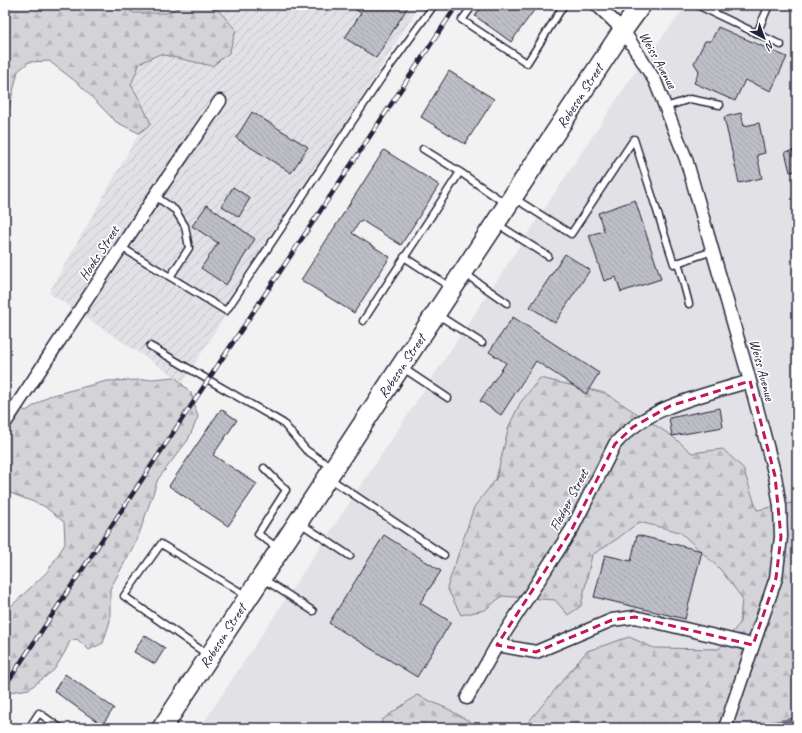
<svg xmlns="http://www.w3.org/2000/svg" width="802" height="733" viewBox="0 0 802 733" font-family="Caveat,sans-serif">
<defs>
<pattern id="industrial-furrows" width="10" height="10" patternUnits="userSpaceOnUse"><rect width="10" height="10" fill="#e2e2e6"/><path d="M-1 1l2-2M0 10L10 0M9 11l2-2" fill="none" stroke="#c2c2c6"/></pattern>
<pattern id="forest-firs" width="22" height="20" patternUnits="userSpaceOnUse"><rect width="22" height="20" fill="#d3d3d8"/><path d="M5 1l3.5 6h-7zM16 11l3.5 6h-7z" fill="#b5b5ba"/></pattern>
<pattern id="building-back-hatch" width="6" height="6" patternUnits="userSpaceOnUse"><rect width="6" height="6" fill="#bebec6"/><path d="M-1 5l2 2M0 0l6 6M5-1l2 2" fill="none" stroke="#a3a3ab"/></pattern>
</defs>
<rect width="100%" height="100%" fill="#f2f2f3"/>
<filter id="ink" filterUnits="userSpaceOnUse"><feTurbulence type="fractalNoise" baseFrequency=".025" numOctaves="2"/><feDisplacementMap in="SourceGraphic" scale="8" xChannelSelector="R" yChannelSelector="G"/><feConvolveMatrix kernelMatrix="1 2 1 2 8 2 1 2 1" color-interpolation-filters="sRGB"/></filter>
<g filter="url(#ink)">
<path fill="#e2e2e6" d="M687,5h110v497l-40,9 -15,87 -2,25 -21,26 -65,-1 -25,-11 -78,56 -26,33 -14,2h-30l-33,-19 -31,-14 -35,25 -1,8h-181l433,-653z"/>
<path fill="url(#industrial-furrows)" d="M73,5h347l-238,379 -7,-7 -126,-84 90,-160 12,-9z"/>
<path fill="url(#forest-firs)" stroke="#7a7a8a" d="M5,5h115l14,8h32l19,-8h21l13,6 17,19 -7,23 -17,13 -52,-12 -20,9 -9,22 9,15 11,24 -12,9 -23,-11 -37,-38 -30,-23 -20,1 -11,9 -13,54z
M175,377l16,16 7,24 -10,23 -30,39 -21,61 -27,49v32l-7,22 -14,7 -12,-11 -7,2 -5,11 -11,18 -25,19 -19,3 -5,-5v-75l42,-40 18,-28 -1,-22 -20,-16 -39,-15v-89l21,9 23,-15 58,-15 34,-1z
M540,378l65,15 67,43 20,17 31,-4 20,19 14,42 40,-8v226h-286l14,-2 62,-75 42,-14 25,11 65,1 21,-26 2,-25 -22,-29 -40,-37 -41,-10 -22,17 -25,16 -11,51 -13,9 -13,-15 -53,-4 -17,14 -24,5 -14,-27 27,-81 22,-28 13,-53 11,-23z
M417,695l31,14 33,19h-100l1,-8z"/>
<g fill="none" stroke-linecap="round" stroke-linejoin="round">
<path stroke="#727282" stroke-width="4.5" d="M748,728l49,-9"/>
</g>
<path fill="url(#building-back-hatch)" stroke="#22223b" d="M352,5h57l-33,53 -31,-20 16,-25 -10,-6z
M483,5h46l6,4 -24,33 -36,-26z
M718,27l69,30 -16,34 -26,-11 -10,21 -41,-18 5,-12 -5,-8 11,-22h6z
M449,71l45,28 -29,45 -44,-27z
M252,112l56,35 -17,26 -55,-35z
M741,113l3,13 15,-3 6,30 -8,2 5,23 -23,5 -15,-66z
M384,150l55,35 -38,60 -40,-25 -9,13 38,24 -36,56 -53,-33z
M797,150v21l-7,1 -5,-20z
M233,187l17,11 -11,19 -17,-11z
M635,200l26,79 -40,13 -5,-15 -12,4 -15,-46 15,-4 -6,-18z
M207,205l48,34 -29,46 -25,-17 17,-25 -26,-17z
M565,254l25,16 -35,53 -25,-16z
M513,317l86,56 -13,21 -50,-33 -35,54 -21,-14 26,-38 -17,-11z
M720,408l3,19 -51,9 -3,-18z
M221,409l16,11 -24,35 44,29 -29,42 -59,-40z
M384,535l57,36 -21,32 31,19 -34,55 -88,-54z
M637,535l65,16 -17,68 -91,-22 11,-42 26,6z
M144,635l21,13 -10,16 -21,-12z
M65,674l49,34 -12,17 -48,-34z"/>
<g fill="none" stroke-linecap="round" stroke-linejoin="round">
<defs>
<path id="service" d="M473,5l-11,15 65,43 37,-58
M697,5l84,40
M757,33l12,-28
M666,107l24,-8 30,6
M460,172l46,32
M155,196l20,14 10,16 4,22 -19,29
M514,198l57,36 63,-95 40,125 39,-13
M497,224l51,32
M121,247l105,64 154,-231 54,-75
M404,257l46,30
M678,262l11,42
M464,273l43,30
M438,315l44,28
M363,321l97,-149 -37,-23
M150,346l133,77 23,27 26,18
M403,368l45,30
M264,468l22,22 -28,44 20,14
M329,478l115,77
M300,523l50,33
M262,578l51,33
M208,655l-84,-59 37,-52 86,52
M29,728l10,-15 21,15"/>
<path id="minor" d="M597,5l26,25 32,51 31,78 62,215 27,102 5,30 1,31 -5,41 -51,150
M5,423l150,-227 65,-95
M497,645l39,7 76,-32 23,-3 118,28
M467,698l30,-53 75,-116 43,-85c34,-39 87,-48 135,-63"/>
<path id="primary" d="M162,728l461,-698 18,-25"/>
</defs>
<use href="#service" stroke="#22223b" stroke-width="9"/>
<use href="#minor" stroke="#22223b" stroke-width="15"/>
<use href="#primary" stroke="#22223b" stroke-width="22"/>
<use href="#service" stroke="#fff" stroke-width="6"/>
<use href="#minor" stroke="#fff" stroke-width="12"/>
<use href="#primary" stroke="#fff" stroke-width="19"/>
<defs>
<path id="rail" d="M5,686l452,-681"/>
</defs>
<use href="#rail" stroke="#22223b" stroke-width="4.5"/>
<use href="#rail" stroke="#fff" stroke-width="3" stroke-dasharray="9" stroke-linecap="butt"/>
</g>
</g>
<path fill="none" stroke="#c2185b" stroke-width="3" stroke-dasharray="8 5" stroke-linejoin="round" d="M750,381l25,95 6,61 -5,41 -23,67 -118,-28 -23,3 -76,32 -39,-7 75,-116 43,-85 18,-17 37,-21z"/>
<g text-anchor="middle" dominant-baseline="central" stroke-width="3.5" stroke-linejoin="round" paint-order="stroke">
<g font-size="14" fill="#22223b" stroke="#fff">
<text transform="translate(658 60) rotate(61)">Weiss Avenue</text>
<text transform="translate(580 96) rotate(-57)">Robeson Street</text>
<text transform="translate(99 253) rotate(-57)">Hooks Street</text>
<text transform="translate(402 366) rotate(-56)">Robeson Street</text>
<text transform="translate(762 370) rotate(75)">Weiss Avenue</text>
<text transform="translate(569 500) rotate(-62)">Fledger Street</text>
<text transform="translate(223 636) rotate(-57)">Robeson Street</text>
</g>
</g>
<rect width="802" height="733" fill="none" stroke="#fff" stroke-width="20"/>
<rect x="10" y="10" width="782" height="713" fill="none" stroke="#22223b" stroke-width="1.5" filter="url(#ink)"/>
<g transform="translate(764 38) rotate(139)" stroke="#ffffff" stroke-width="3" paint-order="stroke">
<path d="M0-3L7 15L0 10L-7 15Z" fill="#22223b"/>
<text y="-6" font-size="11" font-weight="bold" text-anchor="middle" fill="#22223b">N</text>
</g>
</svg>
